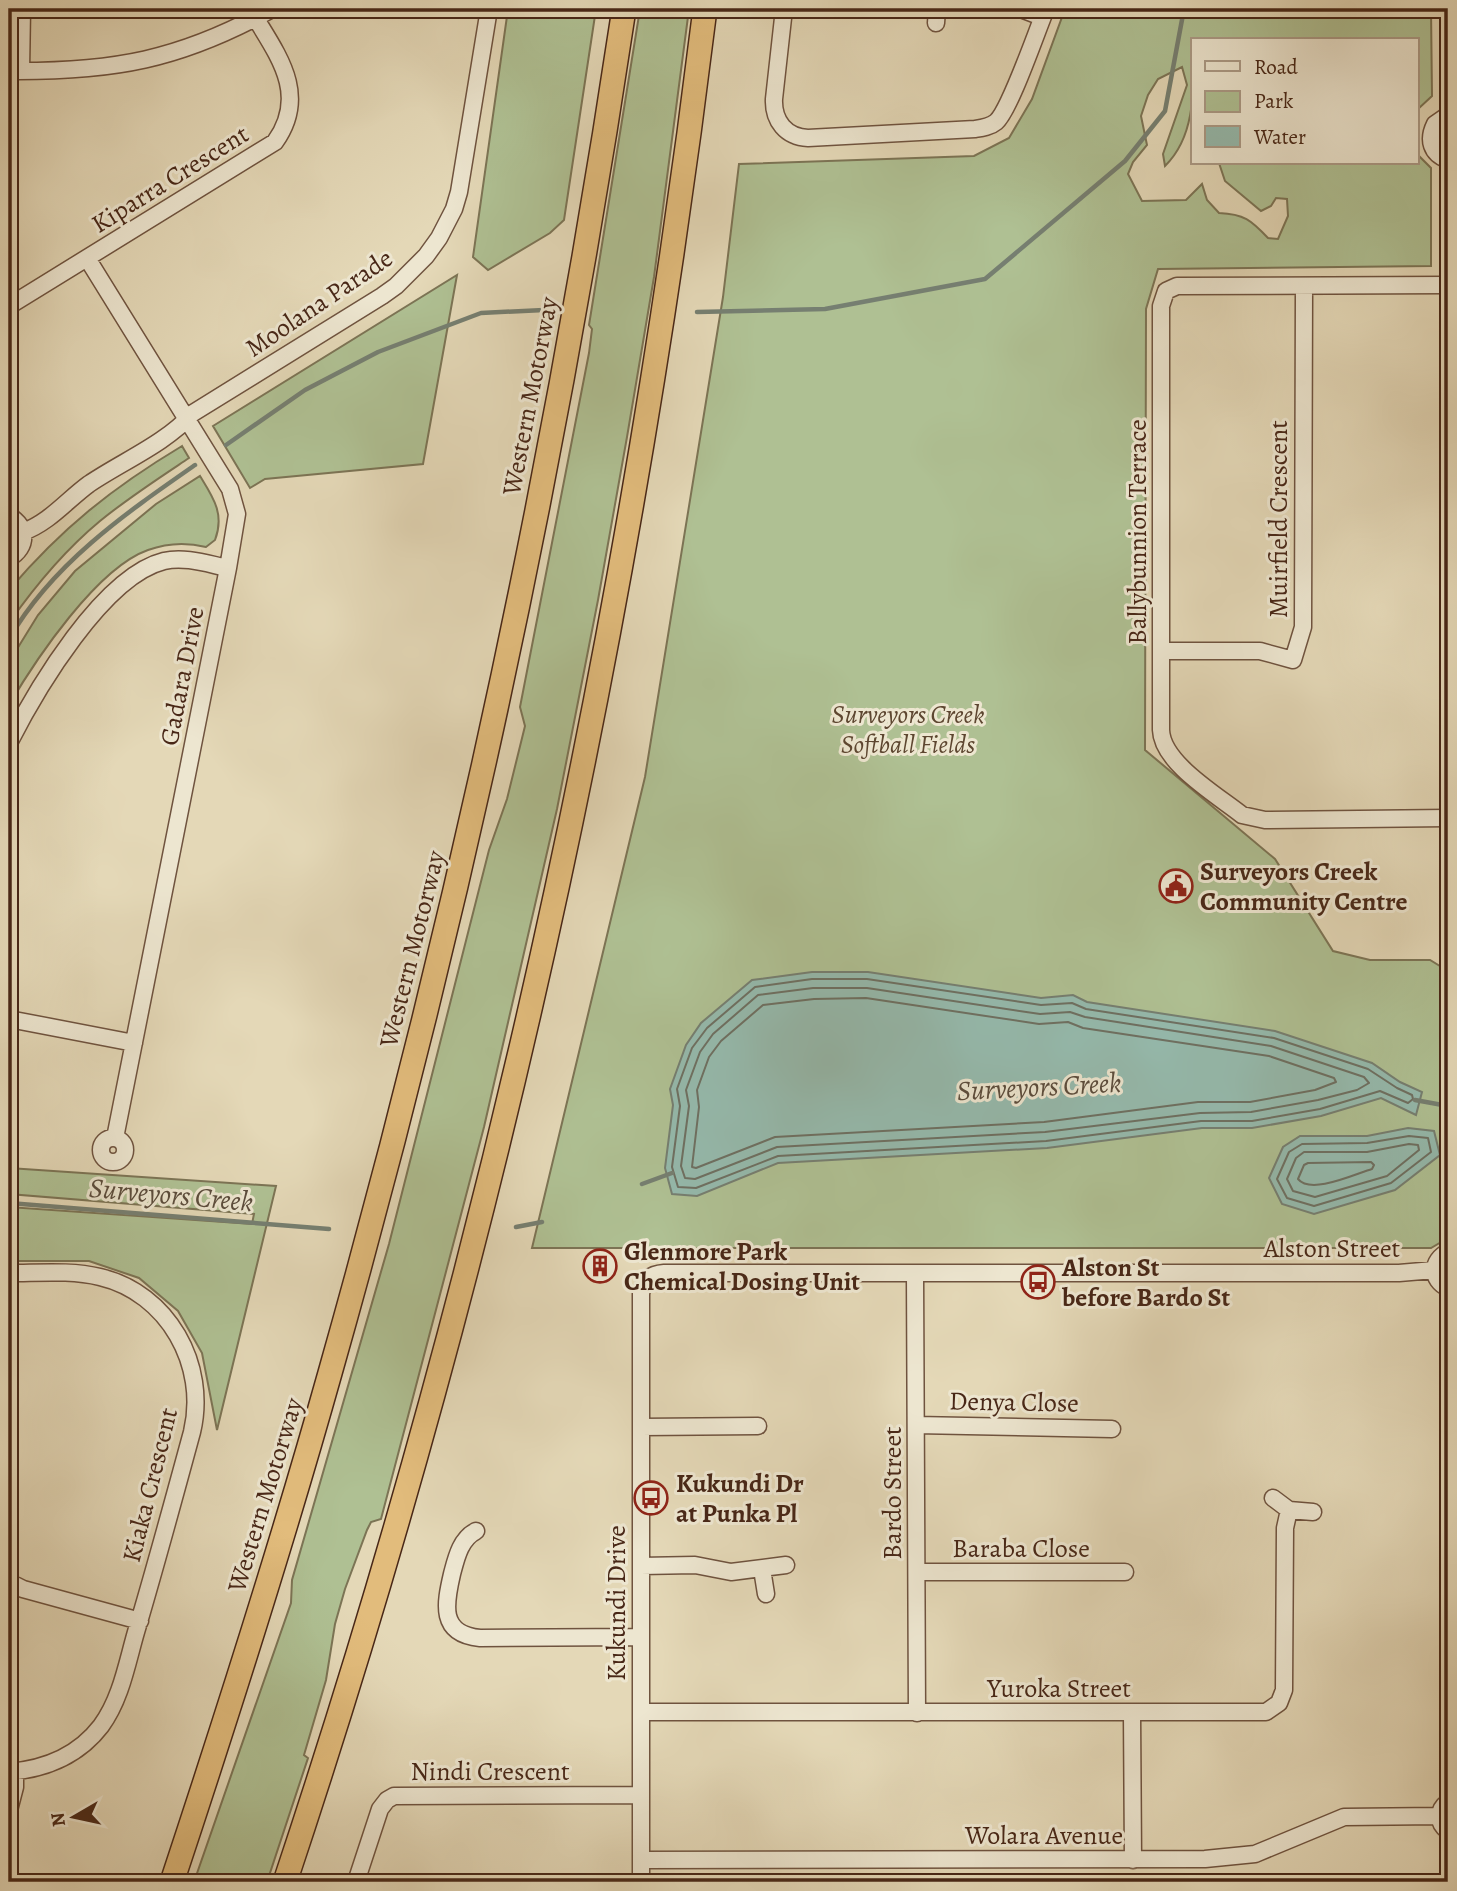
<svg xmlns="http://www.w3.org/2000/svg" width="1457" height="1891" viewBox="0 0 1457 1891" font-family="Alegreya,serif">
<rect width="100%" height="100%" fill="#e4d8b7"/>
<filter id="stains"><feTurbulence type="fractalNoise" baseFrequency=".00286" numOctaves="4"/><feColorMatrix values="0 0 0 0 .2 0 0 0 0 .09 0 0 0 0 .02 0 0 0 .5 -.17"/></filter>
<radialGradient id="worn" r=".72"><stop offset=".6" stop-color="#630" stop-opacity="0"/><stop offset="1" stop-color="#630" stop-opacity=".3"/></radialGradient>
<path fill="#afc093" stroke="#7c7455" stroke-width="2" d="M508,9h88l-32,211 -14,13 -62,37 -15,-13z
M640,9h49l-35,268 -27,160 -29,163 -41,209 -73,318 -103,392 -10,3 -4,8 -22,59 -10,35 -9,56 -22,75 4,3 -41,124h-73l97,-279 1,-23 97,-336 100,-394 18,-51 18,-73 -5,-19 69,-354 3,-24 -3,-4z
M1065,9h366l1,87 -15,14v-70h-224c0,43 5,94 -28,126l-2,-12 24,-69 -5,-18 -24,12 -10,16 -7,21 6,29 -14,17 -5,12 14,27 44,-1 16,-16 5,16 12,13c25,1 32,7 49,25l10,1 10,-23 -1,-17 -11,-1 -5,8 -10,5 -36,-30 -6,-18h198v-9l14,14v98l-273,3 -12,40 -1,441 130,109 58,92 37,9h60l18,11v267l-17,10h-899l113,-471 78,-480 16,-133 235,-8 35,-18 23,-39z
M457,275l-34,189 -158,15 -15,9 -37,-62z
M182,446l7,12c-30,20 -61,40 -89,63 -35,29 -65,65 -91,102v-33c53,-62 103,-102 173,-144z
M200,476c13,21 25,38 15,64l-9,7c-20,-5 -39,-4 -58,3 -51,18 -112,109 -139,155v-43l29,-47 37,-44 81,-67z
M9,1168l267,18 -59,244 -15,-77 -24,-42 -39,-33 -50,-17h-80v-54l243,17 2,-10 -245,-20z"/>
<path fill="#95baad" stroke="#767f71" stroke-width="2" d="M812,972h56l173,26 32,-3 14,7 188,29 97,32 28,19 22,10 -6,23 -35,-17 -60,18 -69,12h-50l-155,20 -269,15 -81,33 -25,-2 -7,-26 8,-63 -3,-16 16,-44 15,-22 51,-43z
M1408,1128l26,3 6,24 -45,35 -81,24 -32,-10 -13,-26 14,-31 17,-11h67z"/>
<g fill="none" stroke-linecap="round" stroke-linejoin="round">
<path stroke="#6e7062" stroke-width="2" d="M812,979h55l174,26 31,-2 14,6 188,29 94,31 29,19 15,7 1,4 -5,4 -28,-12 -60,18 -68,12h-51l-155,20 -268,15 -82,32 -18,-1 -6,-20 8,-61 -3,-17 15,-41 15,-20 48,-41z
M813,988h54l173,26 30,-2 15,5 186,29 93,31 5,6 -12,7 -39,10 -67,12 -51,1 -155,19 -268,15 -82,32 -10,-1 -4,-12 8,-60 -3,-16 14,-38 13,-18 45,-39z
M866,998l173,26 29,-2 15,6 186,28 65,22 2,4 -21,8 -65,12h-52l-154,20 -269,15 -79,31 -4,-1 7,-60 -2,-17 12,-33 12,-16 42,-36 51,-6z
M1409,1136l19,2 3,14 -40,31 -77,23 -27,-8 -10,-19 12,-27 13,-8 65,-1z
M1409,1144l9,1 1,5 -32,26 -72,21 -22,-6 -6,-12 9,-21 8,-6h63z
M1371,1162l3,3 -2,4c-17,5 -61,26 -74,10l6,-14 4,-2z"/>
<path stroke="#767f71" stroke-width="4.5" d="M697,312l128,-3 160,-30 140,-118 40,-50 19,-102
M226,445l79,-55 73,-38 103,-39 63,-3
M9,639c43,-75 117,-126 186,-174
M1415,1100l33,6
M642,1184l30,-11
M9,1203l320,26
M516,1227l26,-5"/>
<defs>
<path id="minor" d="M784,9l-10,90c-1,22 12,38 34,39l167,-9c7,-1 15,-2 21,-7 14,-12 41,-92 50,-113
M1021,9l21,8
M936,23l1,-14
M9,71c104,1 171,-11 263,-62
M21,71l1,-62
M1448,115l-13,9c-8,16 -4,30 13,36
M87,258l143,231 7,25 -9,54 -113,570
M1448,285l-271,1 -11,5 -5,15v424c1,33 56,65 81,85l23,5 183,-2
M9,306l266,-164c35,-49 1,-89 -25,-133
M9,516c19,10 19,32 0,42
M23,532c27,-10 44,-32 66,-48 34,-23 76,-40 104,-71l189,-117 14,-10 30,-30 13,-18 15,-29 5,-17 30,-183
M1162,651h98l33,9 10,-33 1,-340
M9,743c27,-53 94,-167 155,-182 21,-5 44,3 64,7
M9,1019l125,24
M101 1150a12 12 0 1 1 24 0a12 12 0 1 1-24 0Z
M1448,1252c-17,8 -18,28 0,36
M9,1273c30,0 62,-3 91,4 68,16 108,88 92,155 -18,66 -36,133 -56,200 -9,31 -15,67 -35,94 -23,30 -56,43 -92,46
M915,1274l2,439
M916,1425l196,4
M641,1427l117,-1
M1273,1498l16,12 24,2
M476,1531c-16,8 -20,28 -24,43 -7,30 -13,60 28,64l161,-1
M641,1566l54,-1 36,7 55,-7
M762,1569l4,25
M917,1572h208
M9,1579l4,5 10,5 117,32
M641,1712h625l13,-9 5,-13 1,-162 4,-18
M1132,1713l1,147
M1448,1802c-11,8 -11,21 0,29
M9,1810l6,-23v-15
M641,1860l564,-1 50,-5 89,-37 95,-1
M356,1882l24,-73 7,-9 7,-4 247,-1
M641,1882v-588c2,-14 9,-20 23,-21h735l35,-3"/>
<path id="highway" d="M172,1882c56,-169 110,-338 158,-509 127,-448 225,-904 294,-1364
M285,1882c203,-608 342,-1237 420,-1873"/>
</defs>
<use href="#minor" stroke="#6f533f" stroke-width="19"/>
<use href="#highway" stroke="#482717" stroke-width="26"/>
<use href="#minor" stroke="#ede6d0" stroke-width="16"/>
<use href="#highway" stroke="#e2bc7c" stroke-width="23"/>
</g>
<defs>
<symbol id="civic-ring" viewBox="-11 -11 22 22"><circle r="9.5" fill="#ede6d0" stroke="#8f2418" stroke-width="1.5"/><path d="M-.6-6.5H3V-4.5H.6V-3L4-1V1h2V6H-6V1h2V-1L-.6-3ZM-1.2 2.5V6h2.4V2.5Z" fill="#8f2418"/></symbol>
<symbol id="building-ring" viewBox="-11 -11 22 22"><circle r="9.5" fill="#ede6d0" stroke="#8f2418" stroke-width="1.5"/><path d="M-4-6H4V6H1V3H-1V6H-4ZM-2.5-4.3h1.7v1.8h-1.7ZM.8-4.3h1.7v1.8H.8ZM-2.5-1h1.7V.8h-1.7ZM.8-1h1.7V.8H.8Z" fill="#8f2418"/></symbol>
<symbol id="bus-ring" viewBox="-11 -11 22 22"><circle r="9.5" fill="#ede6d0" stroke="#8f2418" stroke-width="1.5"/><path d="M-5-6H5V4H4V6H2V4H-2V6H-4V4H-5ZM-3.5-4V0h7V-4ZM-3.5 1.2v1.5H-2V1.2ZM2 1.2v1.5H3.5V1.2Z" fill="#8f2418"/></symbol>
</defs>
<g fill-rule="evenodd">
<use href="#civic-ring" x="1157" y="867" width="38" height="38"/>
<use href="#building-ring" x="581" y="1247" width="38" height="38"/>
<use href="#bus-ring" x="1019" y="1263" width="38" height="38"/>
<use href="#bus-ring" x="632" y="1479" width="38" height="38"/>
</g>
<g text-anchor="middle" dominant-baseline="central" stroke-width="6" stroke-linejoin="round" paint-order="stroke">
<g font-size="26" fill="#482717" stroke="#ede6d0">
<text transform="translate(170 179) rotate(-32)">Kiparra Crescent</text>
<text transform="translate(319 303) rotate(-34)">Moolana Parade</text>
<text transform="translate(530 396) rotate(-79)">Western Motorway</text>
<text transform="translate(1278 519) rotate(-90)">Muirfield Crescent</text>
<text transform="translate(1137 532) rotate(-90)">Ballybunnion Terrace</text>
<text transform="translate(182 676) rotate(-79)">Gadara Drive</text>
<text transform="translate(412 949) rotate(-76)">Western Motorway</text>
<text x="1332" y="1248">Alston Street</text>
<text transform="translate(1014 1402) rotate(1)">Denya Close</text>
<text transform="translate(150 1485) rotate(-76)">Kiaka Crescent</text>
<text transform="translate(892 1493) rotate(-90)">Bardo Street</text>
<text transform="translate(265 1495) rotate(-73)">Western Motorway</text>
<text x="1021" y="1548">Baraba Close</text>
<text transform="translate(616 1603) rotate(-90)">Kukundi Drive</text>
<text x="1059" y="1688">Yuroka Street</text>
<text x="490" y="1771">Nindi Crescent</text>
<text x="1044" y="1835">Wolara Avenue</text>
</g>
<g font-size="26" font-style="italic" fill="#5d4630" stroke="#ede6d0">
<text x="908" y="714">Surveyors Creek<tspan x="908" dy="30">Softball Fields</tspan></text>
</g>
<g font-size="26" font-weight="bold" fill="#482717" stroke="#ede6d0" text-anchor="start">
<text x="1200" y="871">Surveyors Creek<tspan x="1200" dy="30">Community Centre</tspan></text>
<text x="624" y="1251">Glenmore Park<tspan x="624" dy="30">Chemical Dosing Unit</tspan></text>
<text x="1062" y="1267">Alston St<tspan x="1062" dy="30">before Bardo St</tspan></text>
<text x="676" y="1483">Kukundi Dr<tspan x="676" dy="30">at Punka Pl</tspan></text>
</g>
<g font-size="28" font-style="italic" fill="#5b4c3c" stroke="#ede6d0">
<text transform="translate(1039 1087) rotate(-3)">Surveyors Creek</text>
<text transform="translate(171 1195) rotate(5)">Surveyors Creek</text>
</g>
</g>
<rect width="1457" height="1891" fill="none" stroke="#e4d8b7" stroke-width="35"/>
<rect x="10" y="10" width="1436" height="1870" fill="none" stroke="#482717" stroke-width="3.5"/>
<rect x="18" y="18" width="1422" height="1856" fill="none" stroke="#482717" stroke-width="2"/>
<rect x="1191" y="38" width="228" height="126" fill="#ede6d0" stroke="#ab9a86" stroke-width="2"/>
<rect x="1205" y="61" width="35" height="10" fill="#ede6d0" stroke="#ab9a86" stroke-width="2"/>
<text x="1254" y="74" font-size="21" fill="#482717">Road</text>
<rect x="1205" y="91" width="35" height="21" fill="#afc093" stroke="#ab9a86" stroke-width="2"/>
<text x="1254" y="108" font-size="21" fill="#482717">Park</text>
<rect x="1205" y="126" width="35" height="21" fill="#95baad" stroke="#ab9a86" stroke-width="2"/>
<text x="1254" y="144" font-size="21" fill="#482717">Water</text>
<g transform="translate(74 1817) rotate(261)" stroke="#ede6d0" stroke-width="5" paint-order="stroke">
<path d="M0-5L12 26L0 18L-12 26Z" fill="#482717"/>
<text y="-10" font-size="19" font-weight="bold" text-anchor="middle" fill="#482717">N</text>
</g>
<rect width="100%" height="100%" filter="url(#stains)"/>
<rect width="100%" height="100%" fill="url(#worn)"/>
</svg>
